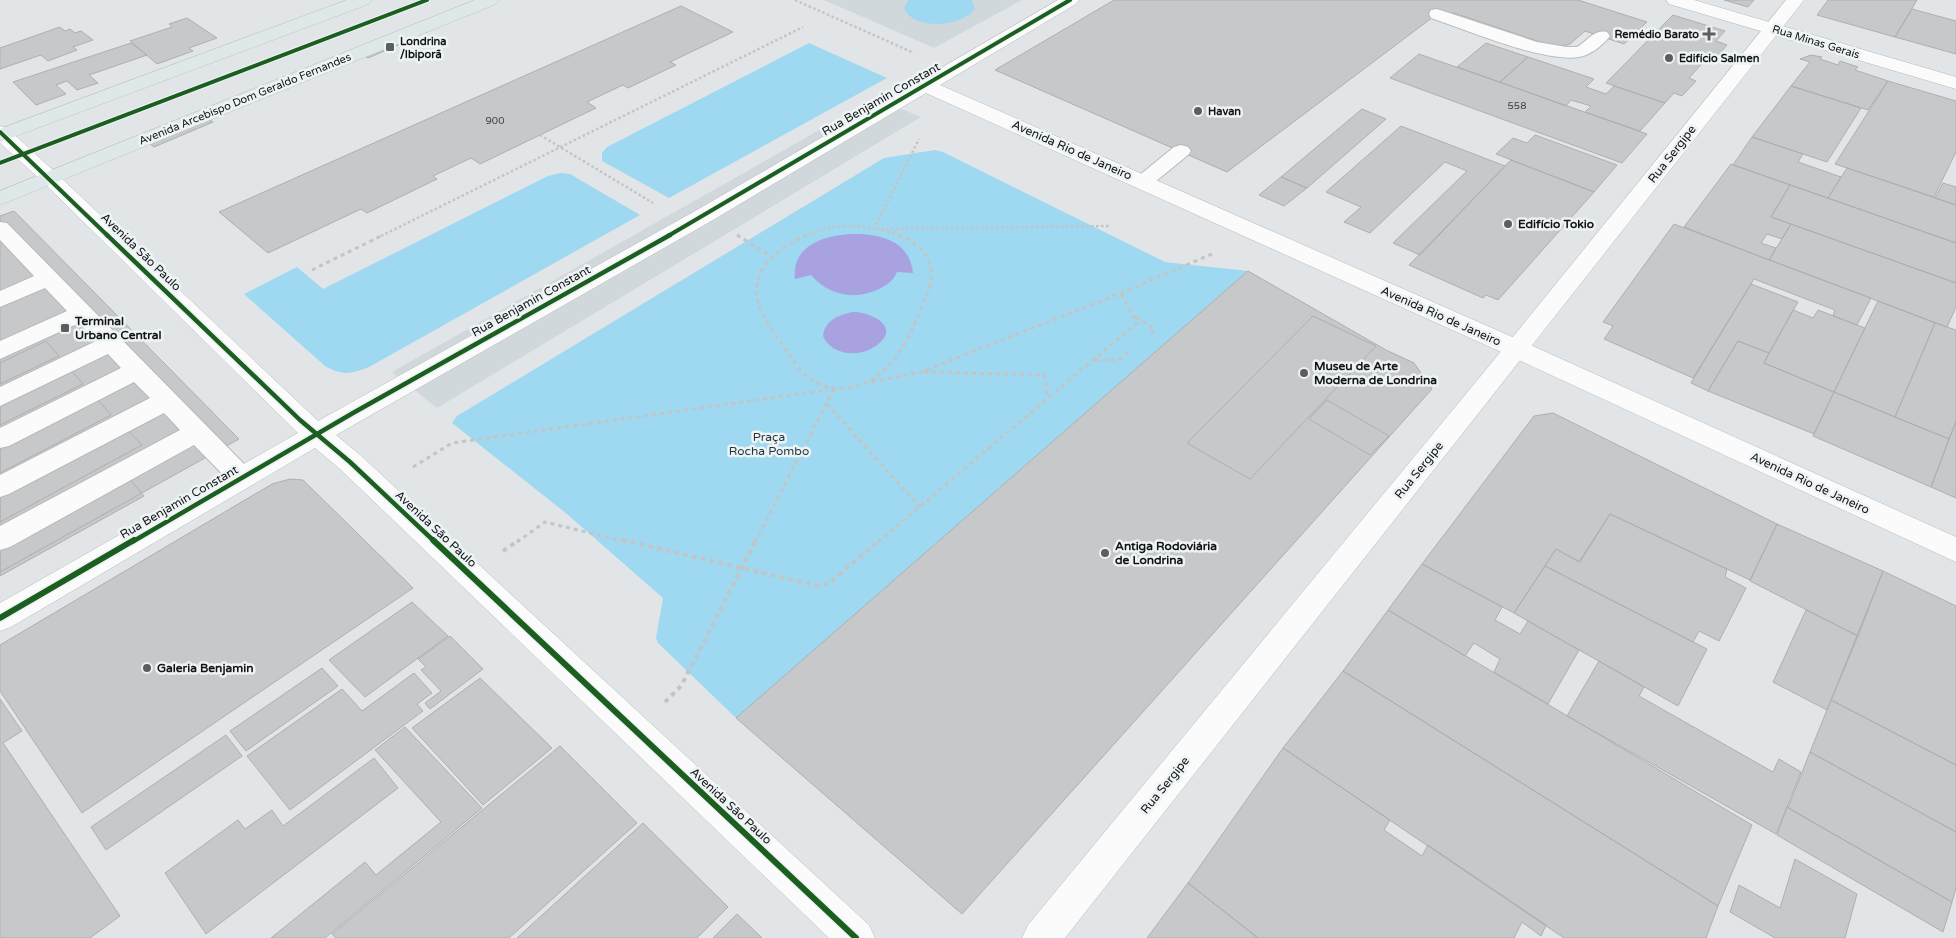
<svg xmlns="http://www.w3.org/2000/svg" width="1956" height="938" viewBox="0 0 1956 938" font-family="'Varela Round',sans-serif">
<rect width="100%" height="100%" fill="#e2e5e7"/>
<path fill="#d0d8dc" d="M824,0h198l-88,48z
M876,98l45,19 -484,291 -45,-36z"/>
<path fill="#9ed9f1" d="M908,0h64l3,9c-13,18 -62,22 -71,-1z
M809,43l78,35 -218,120 -67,-37v-8l5,-6z
M935,150l8,2 222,110 83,9 -512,447 -78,-75 -2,-5 7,-40 -96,-84 -115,-91 5,-7 427,-258z
M561,173l9,1 70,41 -271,152c-18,7 -26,9 -44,-1l-81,-72 53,-27 26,22 225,-113z"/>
<path fill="#a8a2e1" d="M859,234c27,1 51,10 54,39l-16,-1c-3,8 -9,12 -16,16 -25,13 -52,8 -70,-13l-16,4c-4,-36 35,-46 64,-45z
M853,312c17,0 49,14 24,33 -16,13 -46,11 -54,-9 2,-16 15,-21 30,-24z"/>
<path fill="#c6c8ca" stroke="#adafb0" d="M1114,0h464l69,22 -23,22 -39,-13 -15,13 -7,2 -14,-1 -95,-32 -17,1 -210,158 -232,-102z
M1724,0h30l-6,7z
M1828,0h89l-22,37 -78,-22z
M681,6l52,26 -63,30 6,3 -48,23 -5,-3 -36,17 9,6 -116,56 -9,-6 -38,18 4,3 -70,34 -6,-4 -93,44 -49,-41z
M1912,9l44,12v33l-61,-17z
M1673,15l52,16 -9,10 11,4 -12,14 -7,-2 -19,21 7,3 -14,15 -8,-3 -9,10 -59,-20z
M187,18l30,20 -28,10 4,3 -36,13 -27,-23 42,-14 -3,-3z
M60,27l5,4 5,-2 5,4 6,-2 12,9 -20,7 4,3 -29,11 -7,-6 -41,14v-21z
M411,34l6,3 -49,21 -7,-4z
M131,43l16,12 -58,20 9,8 -21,7 -10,-9 -11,4 10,9 -30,11 -23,-23z
M1486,43l42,14 -28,25 -43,-15z
M1419,54l228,80 -25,29 -232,-85z
M1811,55l11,2 -2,2 18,6 2,-4 18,6 -3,3 33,11 -20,29 -77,-24 19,-24 -10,-3z
M1528,57l66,22 -8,8 20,7 8,-8 51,17 -25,28 -55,-19 6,-6 -20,-6 -5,6 -66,-24z
M1888,81l68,20v51l-22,45 -99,-33z
M1791,86l70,22 -34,54 -75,-25z
M1362,109l24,10 -79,69 -26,-11z
M207,118l6,4 -59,25 -6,-5z
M1401,126l104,40 -85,89 -27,-12 74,-72 -22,-9 -75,71 -26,-11 17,-15 -35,-15z
M1535,135l82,30 -23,27 -98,-38 17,-16 14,5z
M1752,137l51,17 -5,8 43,15 -13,21 -95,-33z
M1511,160l83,32 -96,108 -12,-5 -3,3 -74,-33z
M1731,164l59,21 -19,32 20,7 -9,15 -15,-5 -6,9 15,5 -7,12 -85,-33z
M1847,168l109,37v38l-128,-45z
M1281,177l26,11 -23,18 -25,-11z
M1943,183l13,4v18l-21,-7z
M1790,185l166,58v40l-185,-66z
M14,211l225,228 -239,133v-356z
M1674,224l197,74 -14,27 -24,-9 2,-6 -81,-31 -61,99 -89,-39 9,-13 -10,-4z
M1791,224l165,59v24l-9,20 -178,-67z
M1248,271l138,79 28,13 18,26 -470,525 -226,-196z
M1751,284l47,18 -29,51 -31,-12 -30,50 -17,-8z
M1878,301l57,22 -40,94 -61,-25z
M1793,310l20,8 5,-8 47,18 -31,64 -70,-29z
M1313,316l63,30 -126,133 -63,-36z
M1935,323l21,7v92l-7,17 -54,-22z
M46,341l13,15 -59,28v-21z
M1738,341l31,12 -5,10 70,29 -20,42 -106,-43z
M70,369l13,15 -83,41v-22z
M1834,392l115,47 -18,48 -118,-51z
M97,399l14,16 -111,58v-24z
M1327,400l62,36 -19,19 -61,-36z
M1553,413l224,111 -27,56 -140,-66 -30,48 -24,-13 -42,64 -92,-49 112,-148z
M1956,421v77l-25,-11z
M126,429l16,16 -142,77v-26z
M128,477l16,19 -144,80v-29z
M290,479l13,1 110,108 -331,225 -82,-122v-46l272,-161z
M1610,514l117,55 -2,8 21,11 -27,53 -20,-10 -6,11 -148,-76 11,-17 23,13z
M1777,524l106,47 -25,65 -108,-55z
M1422,564l80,43 -7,13 25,14 8,-13 51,29 -31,54 -54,-32 6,-13 -26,-16 -9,13 -77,-46z
M1545,566l162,83 -29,57 -164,-93z
M1883,571l73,35v159l-125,-65z
M412,602l36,34 -83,61 -36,-37z
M1388,610l364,215 -34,81 -375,-235z
M1806,610l52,26 -31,74 -54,-28z
M450,636l33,33 -53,40 -5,-6 16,-12 -20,-21 5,-3 -8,-8z
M1599,661l45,26 -5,9 134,76 6,-13 22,13 -25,62 -209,-118z
M322,668l16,18 -92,65 -16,-20z
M1343,671l375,235 -12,32h-142l-281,-190z
M414,673l18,20 -15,11 6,7 -133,99 -43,-54 95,-67 20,22z
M480,678l72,70 -69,57 -71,-77z
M0,699l22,32 -19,12 117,173 -30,22h-90z
M1831,700l125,65v67l-146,-80z
M405,727l77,81 -157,130h-54l94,-76 11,13 65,-53 -66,-72z
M226,735l16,21 -136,94 -15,-23z
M560,746l77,77 -128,115h-173l-4,-4z
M1283,748l107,72 -6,10 38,26 6,-11 118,80 -5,11 -19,-14 -8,16h-256l-70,-55z
M1810,752l146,80v56l-4,14 -164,-94z
M374,758l24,30 -192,146 -41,-61 73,-53 7,9 27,-19 11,16z
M1787,807l165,95 -9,30 -166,-97z
M643,823l85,84 -31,31h-180z
M1795,859l62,35 -12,44h-70l-45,-26 9,-27 41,23z
M1188,883l70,55h-111z
M737,914l25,24h-49z"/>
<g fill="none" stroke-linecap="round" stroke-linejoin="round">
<defs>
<path id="service" d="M1437,9l100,33 30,5h10c11,-6 16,-18 30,-15l3,4c-8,10 -19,19 -31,21 -35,6 -112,-27 -148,-39l-2,-4 2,-4z
M1181,145l7,2 3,4 -3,4 -38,31 -7,2 -7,-2 -3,-4 3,-4 38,-31z
M0,222l7,1 243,247 4,7 -4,7 -9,3 -9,-3 -38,-39 -184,102 -10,3v-24l180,-96 -16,-17 -155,81 -9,3v-22l150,-77 -16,-16 -125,64 -9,2v-20l121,-60 -13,-14 -108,52v-19l96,-46 -17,-18 -79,36v-18l67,-30 -22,-23 -45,19v-16l34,-15 -34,-36z"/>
<path id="minor" d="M1666,0h28l262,77v12l-287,-85z
M0,126l7,2 50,46 4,4 -4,4 -7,2 -7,-2 -43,-39z"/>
<path id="tertiary" d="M1058,0h21l-3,4 -136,81 586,258 430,194v25l-448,-207 -582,-262 -213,127 -377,215 24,20 509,470 6,13h-46l-489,-469 -25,-21 -304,179 -11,4v-28l298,-170 -255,-251 -4,-4 4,-4 7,-2 7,2 261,247 379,-211z"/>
<path id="secondary" d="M1786,0h18l-739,938h-43l6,-13 480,-582z"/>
<path id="primary" d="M347,0h25l-3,4 -369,138v-13z
M475,0h24l-3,4 -496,201v-14z"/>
</defs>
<use href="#service" stroke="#b7b9ba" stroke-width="2"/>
<use href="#minor" stroke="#b7b9ba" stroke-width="1"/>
<use href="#tertiary" stroke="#b7b9ba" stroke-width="1"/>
<use href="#secondary" stroke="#b7b9ba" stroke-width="1"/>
<use href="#primary" stroke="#c1c2c3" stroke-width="1"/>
<path stroke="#c3c4c4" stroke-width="2.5" stroke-dasharray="2.5 2.5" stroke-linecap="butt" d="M795,0l119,53
M540,135l113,68
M874,229l45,-90
M881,229l229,-3
M381,236l422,-209
M804,236c32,-14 65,-12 97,0"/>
<path stroke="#c3c4c4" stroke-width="3" stroke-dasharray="4 4" stroke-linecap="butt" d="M737,235l35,22
M807,235c-25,11 -55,31 -50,63 3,19 19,36 29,52 14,22 31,42 60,38 40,-5 60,-42 74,-77 6,-15 15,-31 10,-47 -4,-15 -19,-24 -32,-29
M312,270l71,-35
M1136,317l19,12 -6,6
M1095,360h24l11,-10
M924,372l120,3 4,24
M872,382l49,-10 200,-79 91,-39
M827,404l93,103
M413,467l39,-24 376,-53
M517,542l28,-20 82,20
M755,542l79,-153
M878,542l259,-219 -16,-30"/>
<path stroke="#c3c4c4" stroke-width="4" stroke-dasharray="4.5 4.5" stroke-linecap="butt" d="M622,540l197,46 10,-3 51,-43
M503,551l16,-11
M665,702l16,-16 75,-146"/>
<use href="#service" fill="#fbfbfb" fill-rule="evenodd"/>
<use href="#minor" fill="#fbfbfb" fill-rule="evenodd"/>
<use href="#tertiary" fill="#fbfbfb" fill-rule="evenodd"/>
<use href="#secondary" fill="#fbfbfb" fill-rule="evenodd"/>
<use href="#primary" fill="#dfe8e9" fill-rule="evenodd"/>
<defs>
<path id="cycleway-far2" d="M0,132l108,104
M0,163l427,-163
M668,236l402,-236"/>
<path id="cycleway-far1" d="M107,235l193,185 50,42 85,80
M132,542l221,-129 317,-178"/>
<path id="cycleway" d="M433,540l423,398
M0,618l134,-78"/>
</defs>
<use href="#cycleway-far2" stroke="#eef3f5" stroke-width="6"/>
<use href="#cycleway-far1" stroke="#eef3f5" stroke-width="8"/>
<use href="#cycleway" stroke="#eef3f5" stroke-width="9"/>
<use href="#cycleway-far2" stroke="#1b5e20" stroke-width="4"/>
<use href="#cycleway-far1" stroke="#1b5e20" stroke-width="4.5"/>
<use href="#cycleway" stroke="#1b5e20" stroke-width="6"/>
</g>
<g fill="#5b5e5e" stroke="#eef3f5" stroke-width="2">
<path d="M1706.5 26.5h5v5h5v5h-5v5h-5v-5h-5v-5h5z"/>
<rect x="385" y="42" width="10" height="10" rx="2.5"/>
<circle cx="1669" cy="58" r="5"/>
<circle cx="1198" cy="111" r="5"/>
<circle cx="1508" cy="224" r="5"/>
<rect x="60" y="323" width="10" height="10" rx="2.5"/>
<circle cx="1304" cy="373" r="5"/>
<circle cx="1105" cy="553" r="5"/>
<circle cx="147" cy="668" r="5"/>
</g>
<g text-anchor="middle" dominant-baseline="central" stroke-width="5" stroke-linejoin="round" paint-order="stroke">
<g font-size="10" fill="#404242">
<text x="1517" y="106">558</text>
<text x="495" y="121">900</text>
</g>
<g font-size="11" font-weight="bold" fill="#131515" stroke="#eef3f5" text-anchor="start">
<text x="1699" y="34" text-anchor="end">Remédio Barato</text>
<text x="400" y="41">Londrina<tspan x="400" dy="13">/Ibiporã</tspan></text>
<text x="1679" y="58">Edifício Salmen</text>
<text x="1208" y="111">Havan</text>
</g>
<g font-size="11" fill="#131515" stroke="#eef3f5">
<text transform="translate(1816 42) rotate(17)">Rua Minas Gerais</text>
<text transform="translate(245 99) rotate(-22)">Avenida Arcebispo Dom Geraldo Fernandes</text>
</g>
<g font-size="12" fill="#131515" stroke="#eef3f5">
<text transform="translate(881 99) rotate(-30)">Rua Benjamin Constant</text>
<text transform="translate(1072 150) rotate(24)">Avenida Rio de Janeiro</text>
<text transform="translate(1672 154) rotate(-52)">Rua Sergipe</text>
<text transform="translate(141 252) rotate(44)">Avenida São Paulo</text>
<text transform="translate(531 301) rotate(-29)">Rua Benjamin Constant</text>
<text transform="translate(1441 316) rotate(24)">Avenida Rio de Janeiro</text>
<text transform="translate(1419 470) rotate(-51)">Rua Sergipe</text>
<text transform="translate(1810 483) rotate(25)">Avenida Rio de Janeiro</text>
<text transform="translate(179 502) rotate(-30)">Rua Benjamin Constant</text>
<text transform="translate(436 529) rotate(43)">Avenida São Paulo</text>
<text transform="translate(1165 785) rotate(-51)">Rua Sergipe</text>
<text transform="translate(731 806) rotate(43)">Avenida São Paulo</text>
</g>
<g font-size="12" font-weight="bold" fill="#131515" stroke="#eef3f5" text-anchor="start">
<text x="1518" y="224">Edifício Tokio</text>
<text x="75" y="321">Terminal<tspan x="75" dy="14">Urbano Central</tspan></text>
<text x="1314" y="366">Museu de Arte<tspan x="1314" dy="14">Moderna de Londrina</tspan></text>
<text x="1115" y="546">Antiga Rodoviária<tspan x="1115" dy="14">de Londrina</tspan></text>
<text x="157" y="668">Galeria Benjamin</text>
</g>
<g font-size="12" fill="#1f343d" stroke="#eef3f5">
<text x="769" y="437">Praça<tspan x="769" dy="14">Rocha Pombo</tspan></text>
</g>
</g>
</svg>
